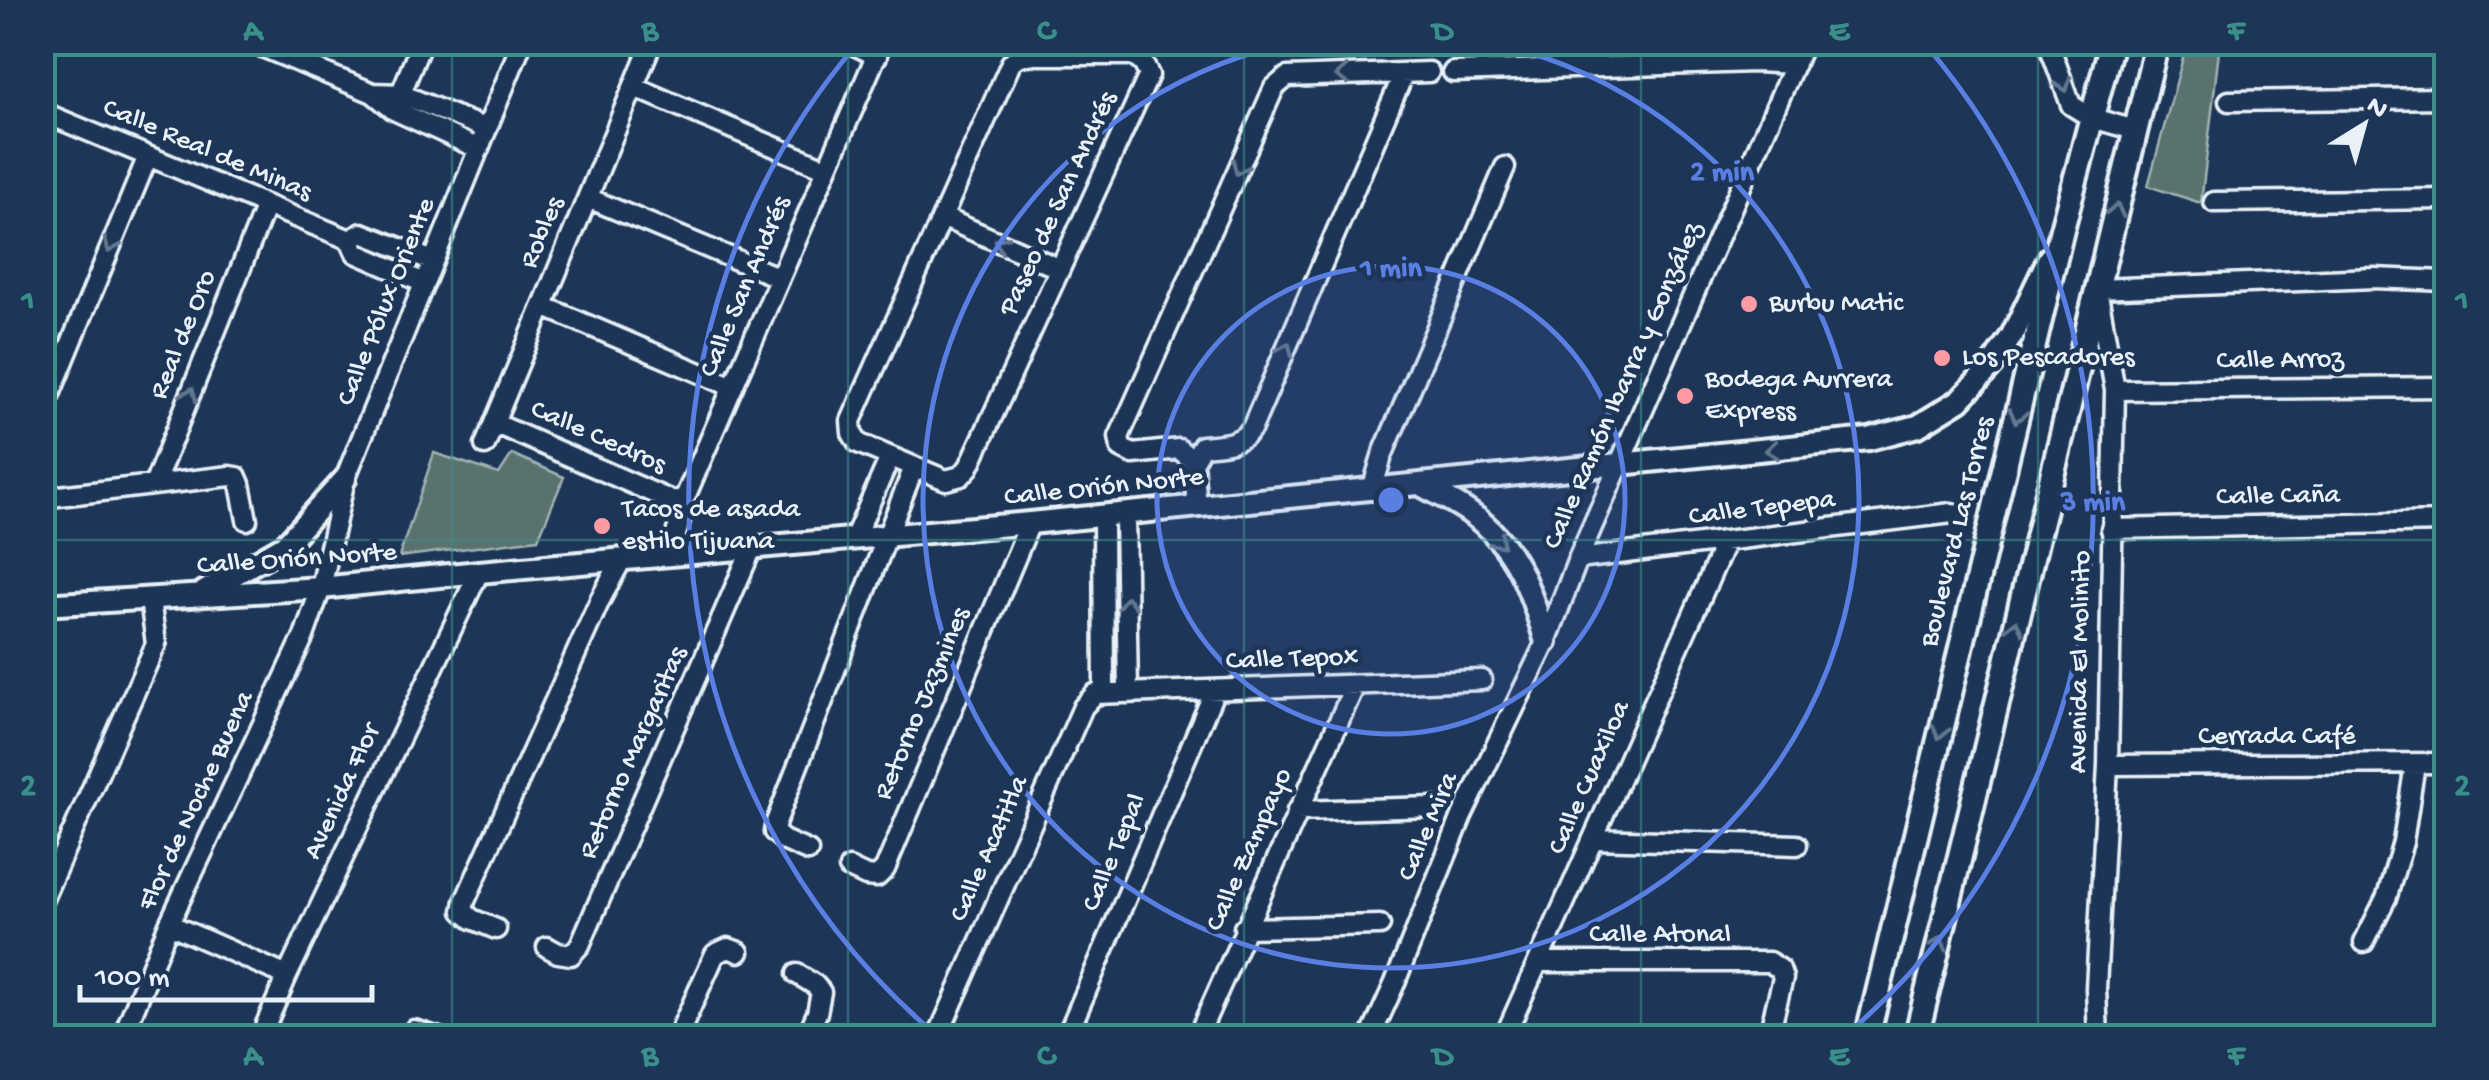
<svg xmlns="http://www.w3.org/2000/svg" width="2489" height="1080" viewBox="0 0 2489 1080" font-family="'Gochi Hand',sans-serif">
<rect width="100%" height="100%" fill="#1d3557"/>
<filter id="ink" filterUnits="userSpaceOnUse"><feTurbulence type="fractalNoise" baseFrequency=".01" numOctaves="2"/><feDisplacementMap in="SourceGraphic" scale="20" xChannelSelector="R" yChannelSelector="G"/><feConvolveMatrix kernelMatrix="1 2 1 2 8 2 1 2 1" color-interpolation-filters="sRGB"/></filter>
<g filter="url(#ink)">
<path fill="#5a726e" stroke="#a1b2b3" stroke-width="2.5" d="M2187,43h33l-19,160 -53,-17z
M434,453l65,21 13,-20 52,23 -26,62 -139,18z"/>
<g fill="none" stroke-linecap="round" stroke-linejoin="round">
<path stroke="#8ca4bb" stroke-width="6" d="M2433,1038l13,-35"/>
<defs>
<path id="minor" d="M250,42l123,51 21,17 85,39
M848,42l29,14
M2048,42l23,63 21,13 43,12
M1027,55h105l11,8 6,12 -180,392 -8,9 -15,4 -88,-37 -6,-10 -1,-12 160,-358 6,-6z
M1453,72l301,-10 41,2
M634,87l193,82
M374,93l27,1 86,35
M2229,101l217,-3
M396,105l26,-63
M42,112l308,128 6,13 68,30
M588,198l192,80
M2214,202l232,-3
M942,217l118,52
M350,240l12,-7 71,28
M543,306l190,81
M2115,390l331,-3
M42,414l106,-258
M494,423l180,79 7,-2
M485,445l167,-403
M1193,461l-14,-12 -46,5 -12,-6 -2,-11 155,-349 13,-11 142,-5
M154,485l112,-280
M1372,490l10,-34 123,-289
M42,498l188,-22 7,1 3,7 7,36
M1197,507l-4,-46 9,-15c19,-2 38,-1 50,-18l152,-355
M1125,514l3,179
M1103,516l1,178
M2111,529l335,-7
M854,539l36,-82
M670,555l13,-45 -2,-10 5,-5 196,-453
M1578,559l374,-46
M2108,765l338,-2
M1297,811l138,-4
M1593,839l204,6
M808,851l-25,-11 -9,-8 2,-10 138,-355
M849,868l17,8 11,1 8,-8 145,-346
M42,901l114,-257 -6,-45
M169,924l118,52
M1244,928l136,-3
M496,929l-24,-10 -9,-8 2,-10 135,-301 22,-41
M2364,942l23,-46 16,-54 12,-78
M547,947l11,6 13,2 9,-10 172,-397
M1538,962h231l11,7 3,9 -15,60
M797,974l18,11 6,7 -4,21 -11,25
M122,1038l47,-114 135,-288 17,-48 24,-109 177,-437
M260,1038l27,-62 192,-404
M406,1038l8,-8 25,8
M677,1038l38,-84 13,-6 11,4
M937,1038l146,-331 12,-13 387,-14
M1066,1038l149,-348
M1197,1038l158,-353
M1370,1038l24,-53 68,-169 84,-174 32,-83 226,-517
M1504,1038l222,-497
M2098,1038l-2,-50 12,-223 7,-375 -18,-101 277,-11 72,3"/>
<path id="tertiary" d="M1421,485c16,9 34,17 49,28 46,32 61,78 76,129
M204,592l80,-46 61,-67
M42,605l279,-17 158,-16 551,-49 839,-84 49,-13 42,-26 29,-31 22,-32 38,-79"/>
<path id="secondary" d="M1867,1038l195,-809 50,-187
M1916,1038l241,-996"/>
</defs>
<use href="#minor" stroke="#e8f1f8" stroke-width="25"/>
<use href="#tertiary" stroke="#e8f1f8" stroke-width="28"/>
<use href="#secondary" stroke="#e8f1f8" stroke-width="30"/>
<use href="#minor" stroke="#1d3557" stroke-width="18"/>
<use href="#tertiary" stroke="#1d3557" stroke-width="20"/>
<use href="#secondary" stroke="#1d3557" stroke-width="22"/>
</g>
<defs><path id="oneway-chevron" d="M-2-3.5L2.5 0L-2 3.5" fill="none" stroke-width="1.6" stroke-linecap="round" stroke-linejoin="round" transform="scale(2.5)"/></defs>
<g stroke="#64778f">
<use href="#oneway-chevron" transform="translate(1342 75) rotate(178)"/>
<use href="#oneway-chevron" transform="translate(2064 85) rotate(69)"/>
<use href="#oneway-chevron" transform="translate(1239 168) rotate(114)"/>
<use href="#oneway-chevron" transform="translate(2116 210) rotate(-77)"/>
<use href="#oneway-chevron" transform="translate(1001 243) rotate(-156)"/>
<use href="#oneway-chevron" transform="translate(111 246) rotate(112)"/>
<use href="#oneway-chevron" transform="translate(1286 349) rotate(-67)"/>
<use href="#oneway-chevron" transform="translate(190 394) rotate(-68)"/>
<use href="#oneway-chevron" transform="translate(2017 416) rotate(104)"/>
<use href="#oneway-chevron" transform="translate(1772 450) rotate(174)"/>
<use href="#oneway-chevron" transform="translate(1499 542) rotate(48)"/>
<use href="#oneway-chevron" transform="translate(1127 603) rotate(-91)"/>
<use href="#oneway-chevron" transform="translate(2015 627) rotate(-76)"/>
<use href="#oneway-chevron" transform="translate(1940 732) rotate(104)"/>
<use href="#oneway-chevron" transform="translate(1939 943) rotate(-76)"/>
</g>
</g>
<path fill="none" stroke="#3a8f8a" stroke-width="2.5" stroke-opacity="0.55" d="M452,42v996M848,42v996M1244,42v996M1641,42v996M2038,42v996M42,540h2404"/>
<circle cx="1391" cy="500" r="234" fill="#5a7fe2" fill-opacity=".12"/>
<g fill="none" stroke="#5a7fe2" stroke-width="5">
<circle cx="1391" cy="500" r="234"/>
<path d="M1492 43A468 468 0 1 1 1290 43"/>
<path d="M935 1034A702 702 0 0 1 857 44M1925 44A702 702 0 0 1 1847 1034"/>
</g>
<g fill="#ff9aa2" stroke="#1d3557" stroke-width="4">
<circle cx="1749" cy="304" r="10"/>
<circle cx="1942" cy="358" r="10"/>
<circle cx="1685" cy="396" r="10"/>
<circle cx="602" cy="526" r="10"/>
</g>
<g text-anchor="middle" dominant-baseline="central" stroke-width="9" stroke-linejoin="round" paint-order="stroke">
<g font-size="28" fill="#e8f1f8" stroke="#1d3557">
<text transform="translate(207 151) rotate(23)">Calle Real de Minas</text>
<text transform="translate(1059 204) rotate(-65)">Paseo de San Andrés</text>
<text transform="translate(543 233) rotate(-67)">Robles</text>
<text transform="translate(746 287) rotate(-67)">Calle San Andrés</text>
<text transform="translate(387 302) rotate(-68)">Calle Pólux Oriente</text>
<text transform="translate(184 335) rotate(-68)">Real de Oro</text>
<text transform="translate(2280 361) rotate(-1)">Calle Arroz</text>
<text transform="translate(1624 386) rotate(-66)">Calle Ramón Ibarra y González</text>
<text transform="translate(598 438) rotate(24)">Calle Cedros</text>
<text transform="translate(1104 488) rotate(-6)">Calle Orión Norte</text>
<text transform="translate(2278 497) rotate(-1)">Calle Caña</text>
<text transform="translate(1762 509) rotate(-7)">Calle Tepepa</text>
<text transform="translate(1958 532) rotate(-76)">Boulevard Las Torres</text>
<text transform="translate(297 560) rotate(-4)">Calle Orión Norte</text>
<text transform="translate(1292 660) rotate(-2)">Calle Tepox</text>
<text transform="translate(2081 662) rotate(-89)">Avenida El Molinito</text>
<text transform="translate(923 704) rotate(-67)">Retorno Jazmines</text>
<text x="2277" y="737">Cerrada Café</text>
<text transform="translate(634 753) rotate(-66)">Retorno Margaritas</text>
<text transform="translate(1590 778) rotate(-66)">Calle Cuaxiloa</text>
<text transform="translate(343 792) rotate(-65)">Avenida Flor</text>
<text transform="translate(197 801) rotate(-65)">Flor de Noche Buena</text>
<text transform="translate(1429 827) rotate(-67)">Calle Mira</text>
<text transform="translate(990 849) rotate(-66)">Calle Acatitla</text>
<text transform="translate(1250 850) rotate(-66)">Calle Zampayo</text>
<text transform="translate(1115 853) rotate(-67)">Calle Tepal</text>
<text x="1660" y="935">Calle Atonal</text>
</g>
<g font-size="28" fill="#e8f1f8" stroke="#1d3557" text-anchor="start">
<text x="1769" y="304">Burbu Matic</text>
<text x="1962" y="358">Los Pescadores</text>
<text x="1705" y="380">Bodega Aurrera<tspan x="1705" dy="32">Express</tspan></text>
<text x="622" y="510">Tacos de asada<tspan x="622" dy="32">estilo Tijuana</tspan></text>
</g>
</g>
<circle cx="1391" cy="500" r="15" fill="#5a7fe2" stroke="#1d3557" stroke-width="5"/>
<g font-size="30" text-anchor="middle" font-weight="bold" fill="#5a7fe2" stroke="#1d3557" stroke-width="9" stroke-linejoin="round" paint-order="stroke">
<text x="1722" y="180">2 min</text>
<text x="1391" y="276">1 min</text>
<text x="2093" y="510">3 min</text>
</g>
<rect width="2489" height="1080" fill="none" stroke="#1d3557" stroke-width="110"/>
<g transform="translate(2364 125) rotate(37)" stroke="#1d3557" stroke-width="8" paint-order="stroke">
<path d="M0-8L18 38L0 25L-18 38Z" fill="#e8f1f8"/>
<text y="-15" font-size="28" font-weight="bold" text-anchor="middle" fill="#e8f1f8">N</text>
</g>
<path d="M80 985v15h292v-15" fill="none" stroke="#e8f1f8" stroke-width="5"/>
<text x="95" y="985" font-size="30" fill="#e8f1f8" stroke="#1d3557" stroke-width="8" paint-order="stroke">100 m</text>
<rect x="55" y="55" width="2379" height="970" fill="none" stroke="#3a8f8a" stroke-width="4"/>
<g font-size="32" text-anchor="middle" font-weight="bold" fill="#3a8f8a">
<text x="253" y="39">A</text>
<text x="650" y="39">B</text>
<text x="1046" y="39">C</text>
<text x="1443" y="39">D</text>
<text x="1839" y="39">E</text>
<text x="2236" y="39">F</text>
<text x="28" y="309">1</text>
<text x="2462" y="309">1</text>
<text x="28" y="794">2</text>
<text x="2462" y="794">2</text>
<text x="253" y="1064">A</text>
<text x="650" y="1064">B</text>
<text x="1046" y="1064">C</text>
<text x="1443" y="1064">D</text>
<text x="1839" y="1064">E</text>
<text x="2236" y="1064">F</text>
</g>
</svg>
